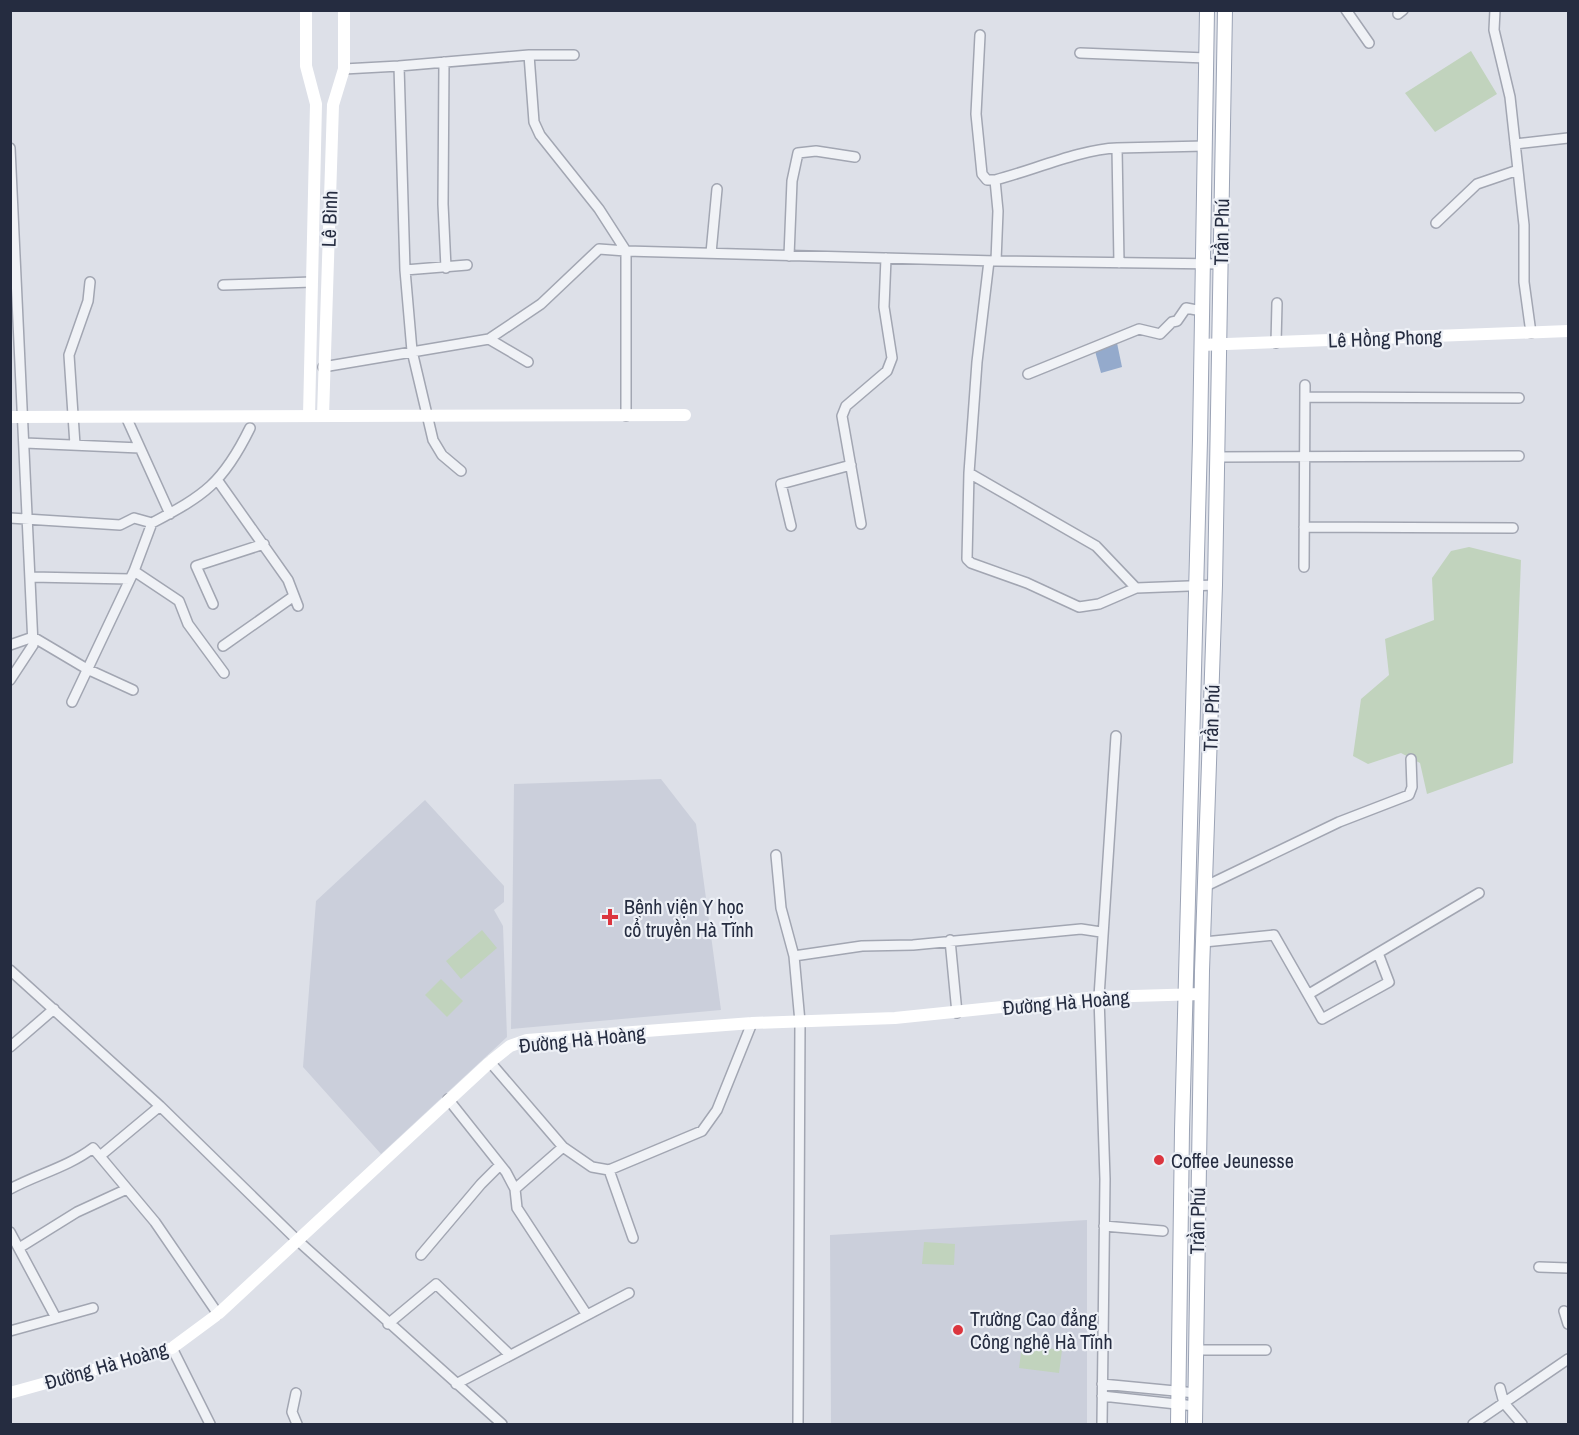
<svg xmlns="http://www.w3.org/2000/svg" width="1579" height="1435" viewBox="0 0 1579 1435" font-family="'Archivo Narrow',sans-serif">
<rect width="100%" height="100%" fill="#dde0e8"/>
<path fill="#cbcfdb" d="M661,779l35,45 25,186 -210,19 3,-245z
M425,800l79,86v16l-10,8 9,16 4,111 -126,117 -78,-87 13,-166z
M1087,1220v204h-256l-1,-189z"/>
<path fill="#c1d3bd" d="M1471,51l26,43 -62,38 -30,-39z
M1469,547l52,13 -8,203 -86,31 -7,-31 -19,-10 -33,11 -15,-8 8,-57 28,-24 -4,-36 49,-19 -2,-42 19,-27z
M482,930l15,18 -36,31 -15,-18z
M441,979l22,22 -16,16 -22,-22z
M924,1242l31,2 -1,21 -32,-1z
M1022,1345l40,5 -3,23 -40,-5z"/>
<path fill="#94aacc" d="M1117,343l5,24 -21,6 -6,-22z"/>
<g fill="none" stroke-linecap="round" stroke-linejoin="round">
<defs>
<path id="street" d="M1346,10l23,33
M1495,10l-1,20 16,67 14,128v57l7,51
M1398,14l5,-4
M980,35l-4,79 6,60 5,6h8c36,-9 86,-31 122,-32
M1080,53l126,5
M529,55l5,67 6,13 59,74 27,42 370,10 224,3
M444,62l-1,142 3,64
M399,66l130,-11h45
M344,69l55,-3 6,204 7,81 21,89 9,15 19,16
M1515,144l53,-6
M10,148l23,497 -23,35
M995,180l3,31 -2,50
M1436,223l41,-39 41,-14
M711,253l6,-64
M789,256l3,-75 6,-28 18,-2 39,6
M989,261l-12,101 -8,111 127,73 40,42 79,-3
M1119,263l-2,-115 88,-2
M405,270l62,-5
M223,285l89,-3
M489,339l39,23
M1276,343l1,-40
M323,367l166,-28 52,-35 58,-55 27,2v165
M1028,374l111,-45 21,5 12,-12 5,-1 9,-13 16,3
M1305,397l214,1
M127,419l43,95
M25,443l115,5
M75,445l-6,-90 19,-54 2,-19
M1217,457l302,-1
M969,473l-2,86 4,4 56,20 52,24 20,-3 37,-16
M218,481l70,99 10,26
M10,518l110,7 14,-7 18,5c53,-28 71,-40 98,-95
M861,524l-19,-108 4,-10 41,-35 5,-13 -8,-51 2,-49
M791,526l-10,-42 70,-19
M1304,527l209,1
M1304,567l1,-182
M134,571l45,30 9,23 36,49
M31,577l99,2
M213,604l-17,-38 68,-22
M10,645l23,-8 54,32 46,21
M223,646l71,-50
M72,702l62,-131 18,-48
M776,855l5,53 13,48 6,66 -2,402
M1206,886l133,-64 70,-27 3,-8 -1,-28
M950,940l7,73
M1204,942l70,-7 48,84 67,-37 -11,-29
M794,956l68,-10 51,-1 168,-16 20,3
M10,970l150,136 136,133 206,185
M1309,994l170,-101
M10,1047l44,-38
M490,1062l73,85 29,20 17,3 93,-39 15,-21 35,-87
M448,1099l58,73 9,17 2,19 70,107
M100,1156l60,-50
M609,1170l24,68
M10,1189c28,-15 58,-22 83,-41l62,74 63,92
M515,1189l48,-42
M1104,1226l59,5
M10,1232l46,86
M19,1248l58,-36 50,-23
M421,1255l60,-71 19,-19
M1539,1267l29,1
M1564,1311l4,13
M388,1324l48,-40 74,71
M10,1331l83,-23
M172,1348l38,76
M1198,1350h68
M456,1384l173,-91
M1102,1384l94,9
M1500,1388l4,15 18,21
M296,1393l-4,19 5,12
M1102,1396l93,10
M1102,1424l3,-245 -6,-182 17,-261
M1473,1424l95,-65"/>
<path id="primary" d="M1178,1424l4,-294 18,-690 7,-430
M1195,1424l7,-453 13,-386 10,-575"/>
</defs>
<use href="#street" stroke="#a2a6b2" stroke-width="12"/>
<use href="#primary" stroke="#9ba3b5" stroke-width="16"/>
<use href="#street" stroke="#f0f2f6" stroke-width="9"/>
<path stroke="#fff" stroke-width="12" d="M306,10v56l10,38 -7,312
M1201,345l367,-14
M323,416l10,-311 11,-36v-59
M10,417l675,-2
M10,1393l162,-45 46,-34 272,-252 20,-16 17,-6 225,-17 143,-5 204,-21 103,-3"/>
<use href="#primary" stroke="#fff" stroke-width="14"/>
</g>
<g fill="#db353e" stroke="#edf0f6" stroke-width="2">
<path d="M607 908h6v6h6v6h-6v6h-6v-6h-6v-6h6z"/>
<circle cx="1159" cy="1160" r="6"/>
<circle cx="958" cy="1330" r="6"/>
</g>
<g text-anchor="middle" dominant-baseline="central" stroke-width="4.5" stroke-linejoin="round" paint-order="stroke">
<g font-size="20" fill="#252c40" stroke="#edf0f6">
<text transform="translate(329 219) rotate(-88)">Lê Bình</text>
<text transform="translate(1221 232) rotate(-89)">Trần Phú</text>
<text transform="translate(1385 338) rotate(-2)">Lê Hồng Phong</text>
<text transform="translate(1211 718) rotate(-88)">Trần Phú</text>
<text transform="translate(1066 1002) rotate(-5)">Đường Hà Hoàng</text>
<text transform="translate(582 1039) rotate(-6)">Đường Hà Hoàng</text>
<text transform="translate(1197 1221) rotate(-89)">Trần Phú</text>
<text transform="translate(106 1365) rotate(-16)">Đường Hà Hoàng</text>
</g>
<g font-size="20" fill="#252c40" stroke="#edf0f6" text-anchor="start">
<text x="624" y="906">Bệnh viện Y học<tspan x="624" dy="23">cổ truyền Hà Tĩnh</tspan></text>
<text x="1171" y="1160">Coffee Jeunesse</text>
<text x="970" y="1318">Trường Cao đẳng<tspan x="970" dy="23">Công nghệ Hà Tĩnh</tspan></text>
</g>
</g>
<rect width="1579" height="1435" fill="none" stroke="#252c40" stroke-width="24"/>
</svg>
